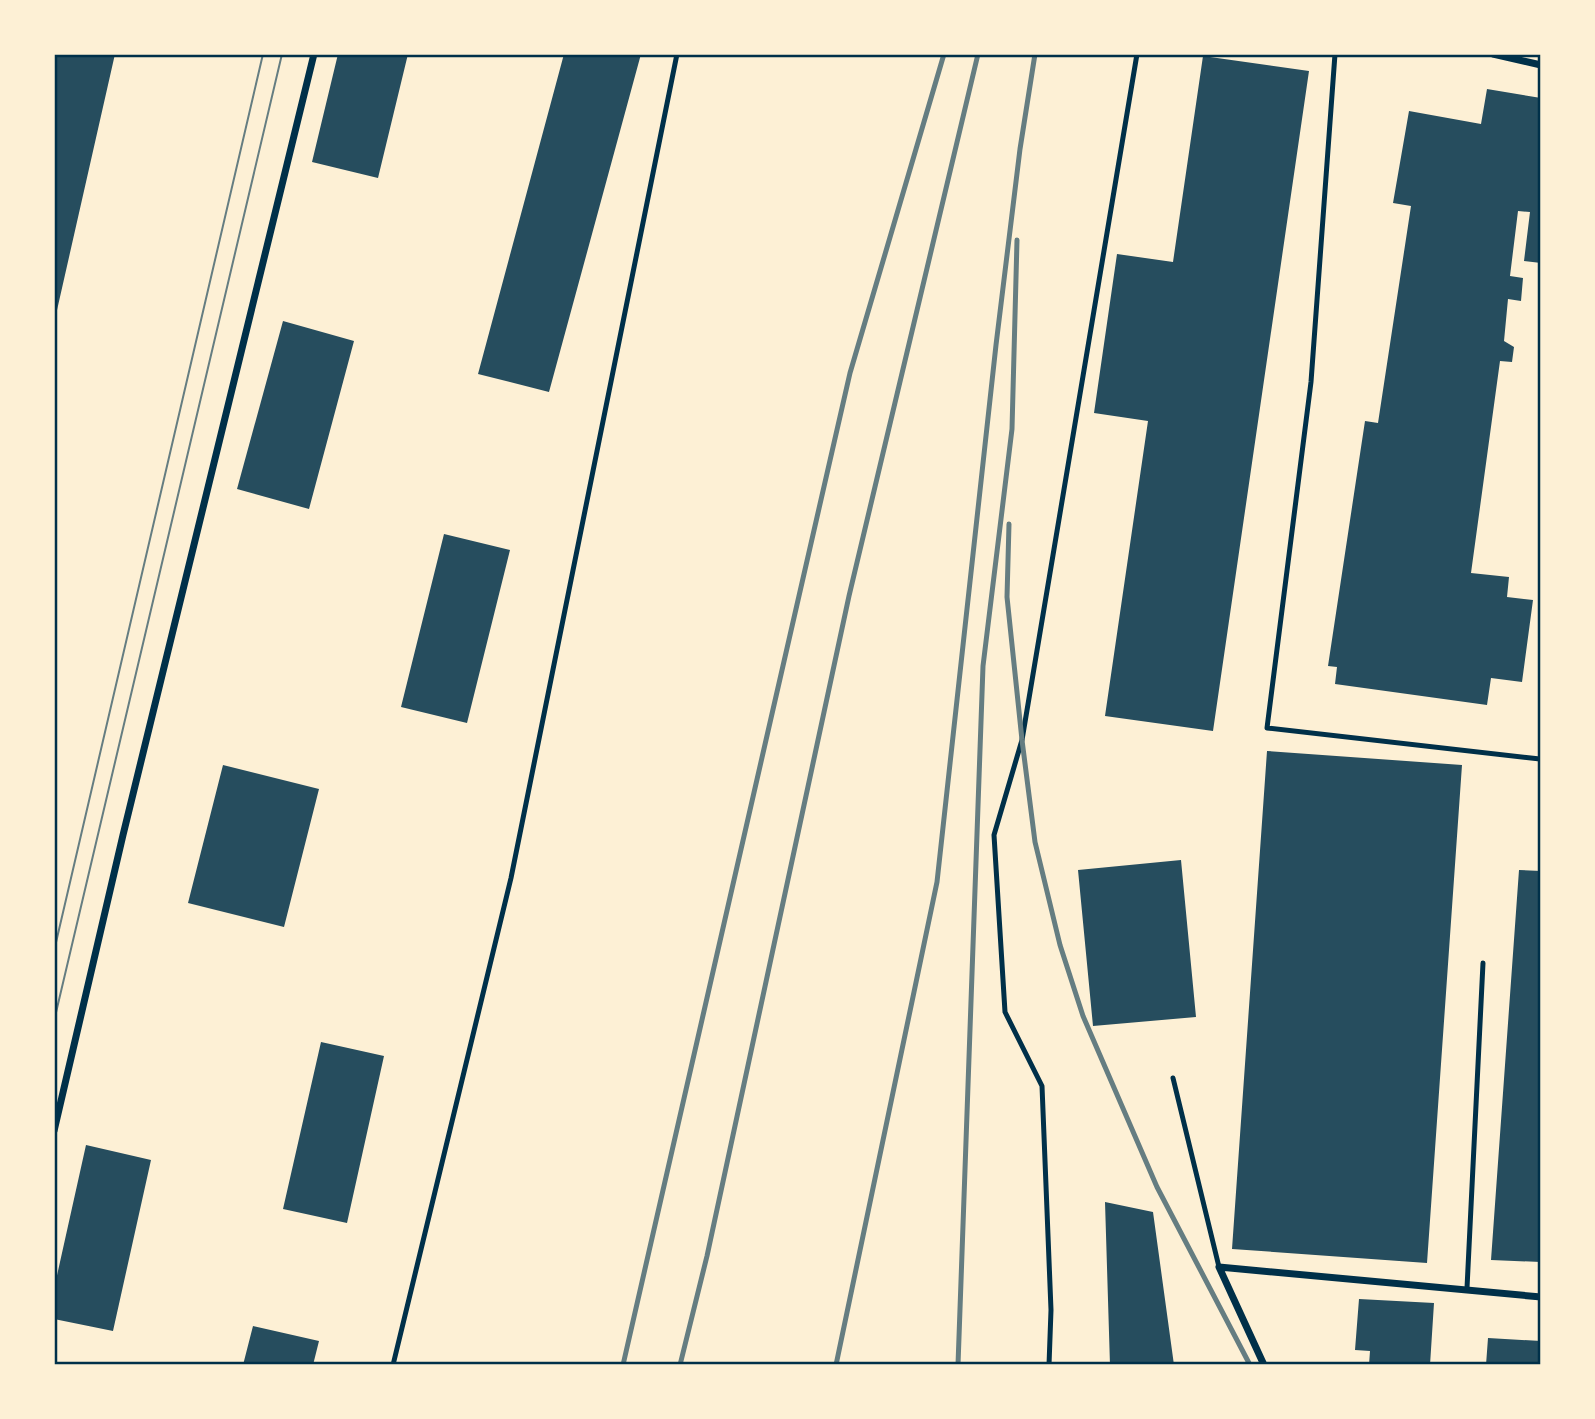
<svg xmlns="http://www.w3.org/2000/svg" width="1595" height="1419" viewBox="0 0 1595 1419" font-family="Overpass,sans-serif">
<rect width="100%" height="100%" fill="#fdf0d5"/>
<path fill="#264d5e" d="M54,54h61l-60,265h-1z
M338,54h70l-30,124 -66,-16z
M564,54h77l-92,338 -71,-18z
M1203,56l106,15 -96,660 -108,-15 43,-295 -54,-8 23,-159 56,8z
M1487,89l54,9v165l-17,-2 6,-49 -12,-1 -8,65 13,2 -2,23 -13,-2 -4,42 10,6 -2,15 -12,-1 -29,212 38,4 -2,20 26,3 -11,82 -31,-4 -4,27 -152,-21 2,-17 -9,-1 37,-245 13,2 33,-217 -18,-3 16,-92 72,13z
M283,321l71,20 -45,168 -72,-20z
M444,534l66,16 -43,173 -66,-16z
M1267,751l195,14 -35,498 -195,-14z
M223,765l96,24 -35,138 -96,-24z
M1181,860l15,157 -103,9 -15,-156z
M1519,870l22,1v391l-50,-2z
M321,1042l63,14 -37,167 -64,-14z
M86,1145l65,15 -38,171 -59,-12v-30z
M1105,1202l48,10 21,153h-64z
M1359,1299l75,4 -4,62h-61l1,-14 -15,-1z
M253,1326l66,15 -6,24h-70z
M1488,1338l53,3v24h-55z"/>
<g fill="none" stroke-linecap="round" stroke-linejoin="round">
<path stroke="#003049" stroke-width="5" d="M1335,54l-24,328 -44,346 273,31 1,-3
M1173,1078l46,189
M1467,1288l16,-325
M393,1365l118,-487 166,-824
M1049,1365l2,-55 -9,-224 -37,-74 -11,-177 28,-95 115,-686"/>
<path stroke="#003049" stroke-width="7" d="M1493,54l48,11
M54,1131l69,-296 191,-781
M1264,1365l-45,-98 322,30"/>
<path stroke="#657d81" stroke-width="2" d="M54,951l209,-897
M54,1021l228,-967"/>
<path stroke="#657d81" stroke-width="5" d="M1009,524l-2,73 15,143 13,102 25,103 23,71 74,171 93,178
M623,1365l227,-992 94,-319
M680,1365l27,-109 142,-660 129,-542
M836,1365l101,-483 59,-537 24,-196 15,-95
M958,1365l25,-699 29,-237 5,-189"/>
</g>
<rect width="1595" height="1419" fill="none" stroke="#fdf0d5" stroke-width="112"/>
<rect x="56" y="56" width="1483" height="1307" fill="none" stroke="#003049" stroke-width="2.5"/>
</svg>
